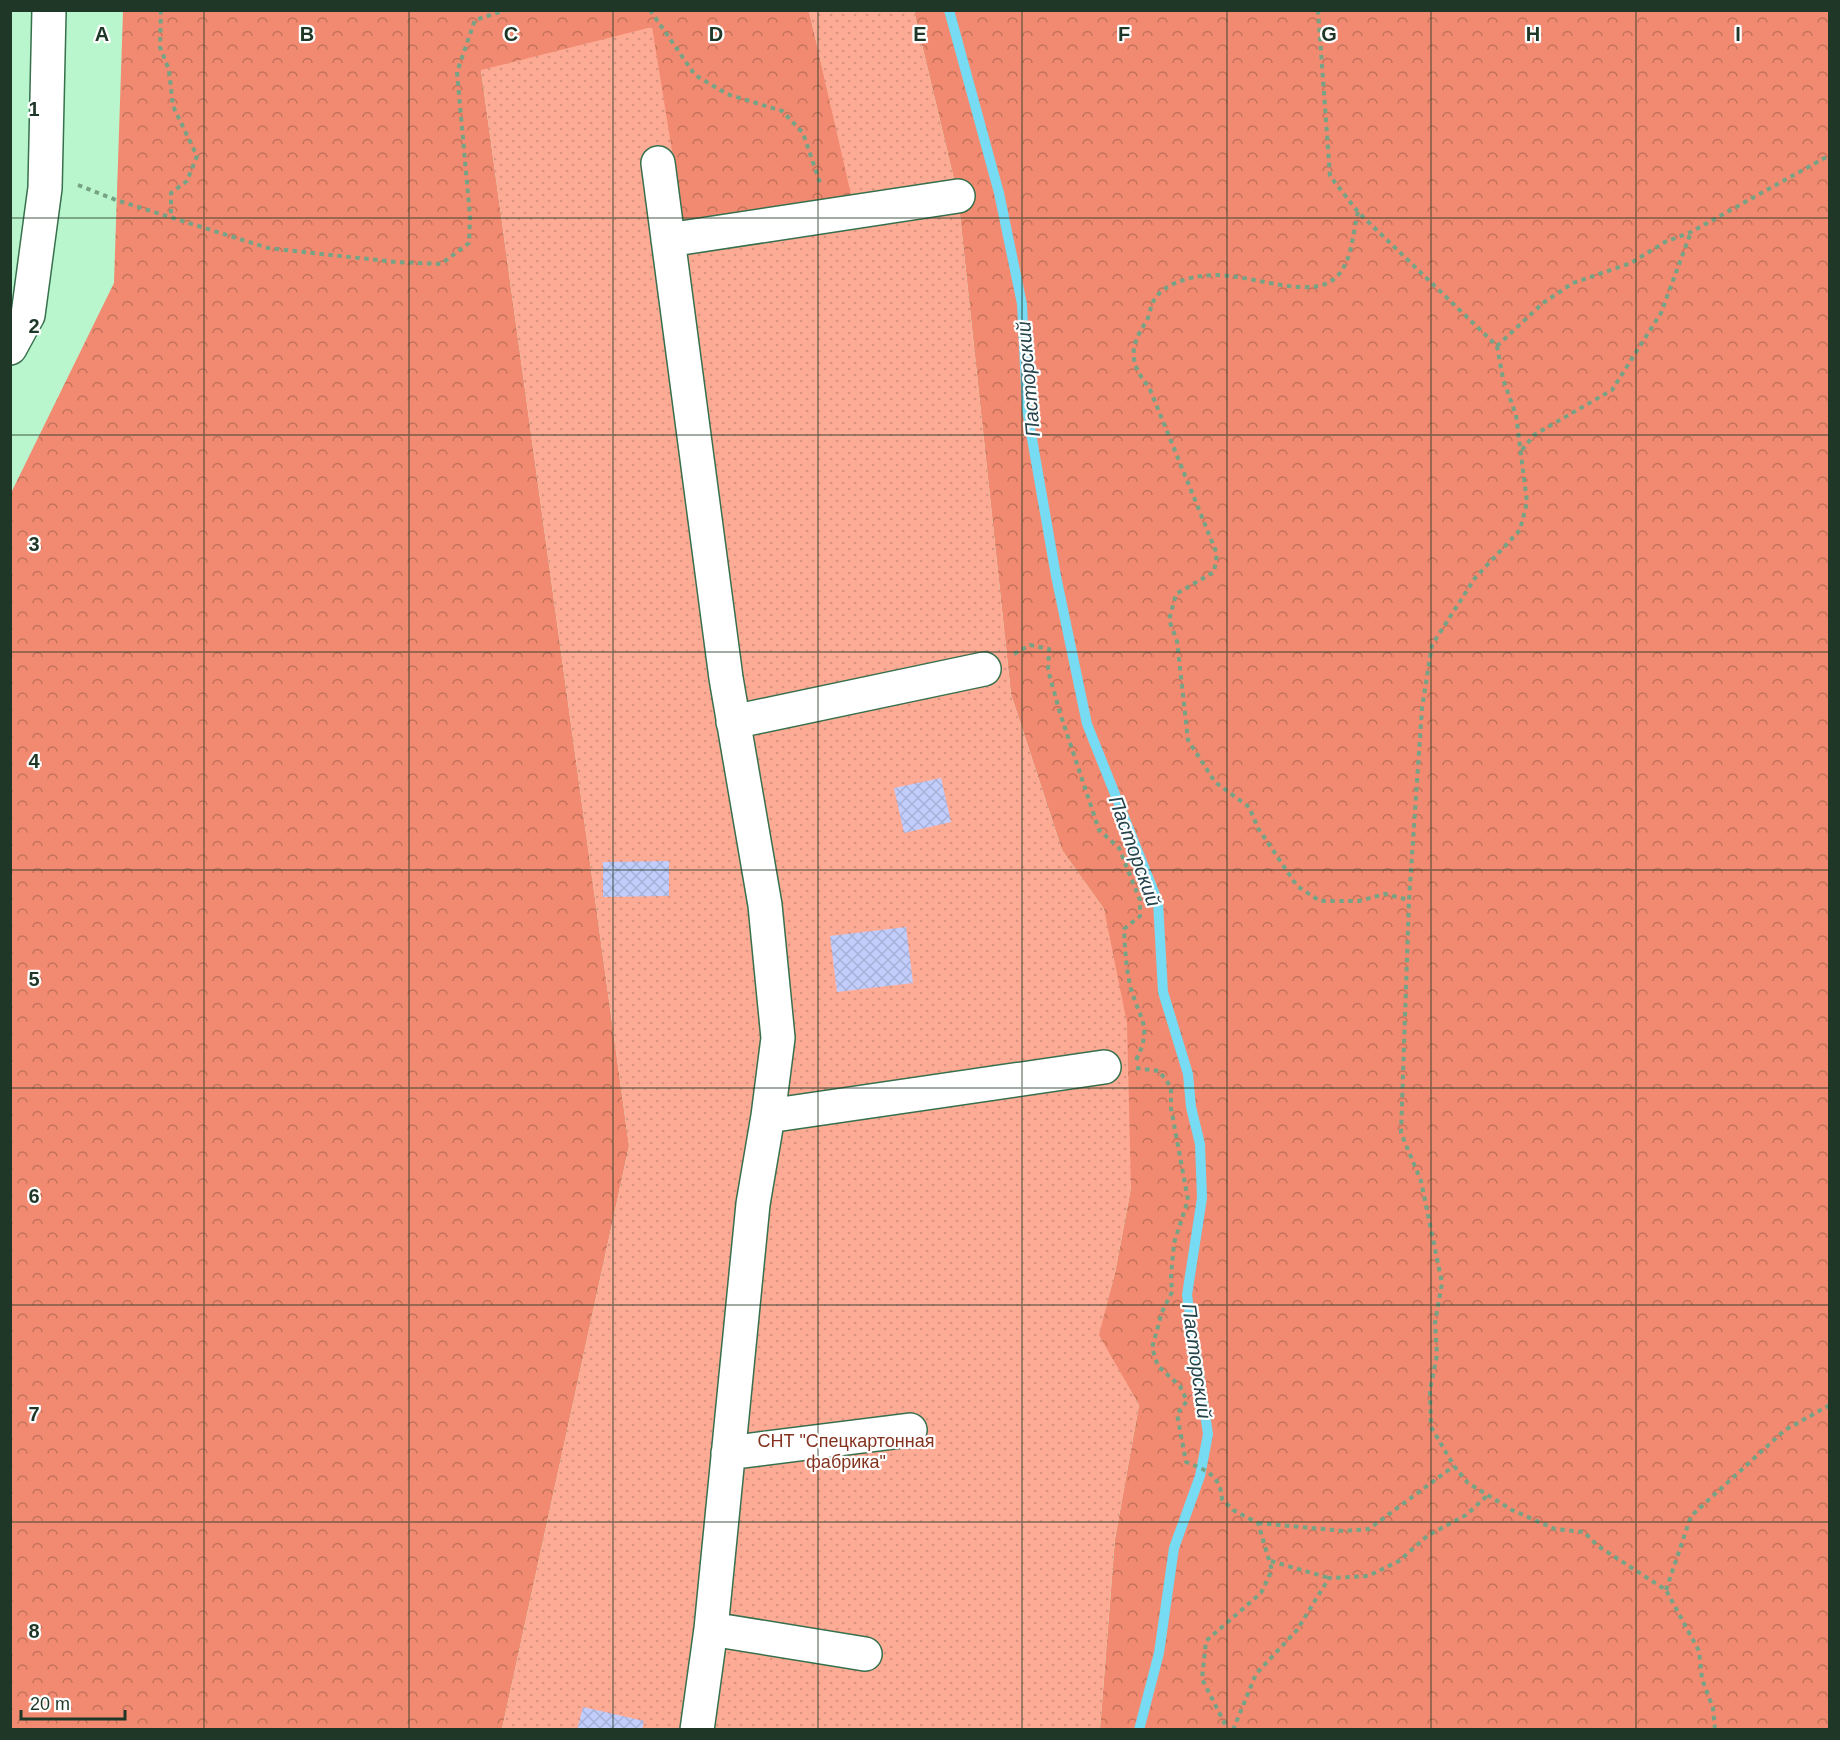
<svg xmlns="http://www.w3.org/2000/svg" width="1840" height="1740" viewBox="0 0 1840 1740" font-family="Arial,sans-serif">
<defs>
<pattern id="forest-crowns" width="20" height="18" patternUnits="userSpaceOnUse" patternTransform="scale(1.5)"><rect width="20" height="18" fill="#f18a70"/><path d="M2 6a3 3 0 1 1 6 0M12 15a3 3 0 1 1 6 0" fill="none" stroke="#c3725c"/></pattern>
<pattern id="park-dots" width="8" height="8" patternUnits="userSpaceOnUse" patternTransform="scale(1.5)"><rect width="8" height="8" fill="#feab96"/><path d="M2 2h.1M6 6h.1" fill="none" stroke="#d99481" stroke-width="1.8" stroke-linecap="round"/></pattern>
<pattern id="building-cross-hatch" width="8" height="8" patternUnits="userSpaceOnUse" patternTransform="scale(1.5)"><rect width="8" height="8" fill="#c2cdfc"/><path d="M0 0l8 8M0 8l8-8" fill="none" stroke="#a6b1d8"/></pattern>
</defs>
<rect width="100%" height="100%" fill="#baf6cd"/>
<path fill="url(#forest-crowns)" d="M123,11h686l47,201 -170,25 -205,-167 148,1076 -127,583h-491l-1,-1234 104,-212z
M914,11h915v1718h-729l15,-190 24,-134 -41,-70 17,-62 16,-85 -27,-279 -42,-59 -51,-156 -53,-498z"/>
<path fill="url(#park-dots)" d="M809,11h105l44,185 53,498 51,156 42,59 23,114 4,165 -16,85 -16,62 40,70 -24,134 -15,190h-598l127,-583 -148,-1076 171,-43 34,210 169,-25z"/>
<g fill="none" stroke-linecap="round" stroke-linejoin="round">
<path stroke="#77dbf3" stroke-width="10" d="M949,10l50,183 23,111 5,106 29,166 31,148 71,178 5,90 25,82 3,33 9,37 2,54 -15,97 21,139 -8,42 -26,72 -15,105 -20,77"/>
</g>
<path fill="url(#building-cross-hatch)" d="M941,778l10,44 -47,11 -10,-45z
M669,861v35l-66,1v-35z
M906,927l7,56 -76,9 -7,-56z
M583,1707l61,14 -2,9h-65z"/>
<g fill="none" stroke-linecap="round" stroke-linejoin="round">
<defs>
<path id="minor" d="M658,163l68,515 39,227 13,133 -10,78 -15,88 -42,425 -14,101
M668,240l290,-44
M10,348l18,-33 17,-127 4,-178
M733,722l251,-53
M768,1116l336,-49
M728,1453l182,-23
M711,1629l154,25"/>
</defs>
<use href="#minor" stroke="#37704c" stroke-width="36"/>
<path stroke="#76a385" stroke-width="4" stroke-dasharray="4.5 4.5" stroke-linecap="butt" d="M161,10l-1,37 9,23 4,36 24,50 -10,25 -16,12v24
M650,10l45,65 32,19 55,17 21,22 17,50
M1318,10l12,166 28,36 139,134 6,33 13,36 11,87 -7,28 -45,48 -43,67 -10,63 -13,192 -8,233 20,48 21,102 -7,40 2,32 -7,35 1,37 23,39 14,17 44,27 43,19 29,3 14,14 68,44 33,61 3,28 11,29 2,22
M78,185l38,15 152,48 127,14 46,2 28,-21 1,-27 -13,-144 18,-52 31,-10
M1358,212c-6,24 -6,62 -33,72 -32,12 -85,-14 -123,-8 -17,2 -39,9 -48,24 -4,7 -4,15 -8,22 -17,25 -17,42 3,65l68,167 -3,18 -38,22 -7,26 8,21 11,99 27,42 34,25 9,21 39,58 23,15h39l26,-7 24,6
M1497,346l46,-43 30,-20 58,-20 34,-21 26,-10 139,-77
M1522,450l12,-15 78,-45 49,-77 30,-81
M1014,654l16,-9 19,4 -1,21 12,43 39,117 20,18 21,52v16l-16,13c1,20 2,40 7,60 9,31 22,38 5,71
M1136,1068l23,3 12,16v21l17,92 -14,43 -3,33 1,16 -10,20 -10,36 6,18 22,20 7,15 -10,13 9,48c19,7 35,14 36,37l11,11 25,13 14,47 -11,23 -55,48 -4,38 26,51
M1258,1523l86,8 25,-2 85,-63
M1271,1561l58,17
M1666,1590l25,-74 94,-86 45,-25
M1233,1730l23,-56 41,-44 32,-52 39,-2 31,-15 28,-25 39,-21 22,-20"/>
<use href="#minor" stroke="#fff" stroke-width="33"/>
</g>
<path fill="none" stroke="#1e3727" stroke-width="1.5" stroke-opacity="0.55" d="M204,10v1720M409,10v1720M613,10v1720M818,10v1720M1022,10v1720M1227,10v1720M1431,10v1720M1636,10v1720M10,218h1820M10,435h1820M10,652h1820M10,870h1820M10,1088h1820M10,1305h1820M10,1522h1820"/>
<g text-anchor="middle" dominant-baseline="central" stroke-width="4.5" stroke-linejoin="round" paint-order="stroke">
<g font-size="18" fill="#84321f" stroke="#fff">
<text x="846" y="1441">СНТ "Спецкартонная<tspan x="846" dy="21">фабрика"</tspan></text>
</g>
<g font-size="20" font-style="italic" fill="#25444b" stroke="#fff">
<text transform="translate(1028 379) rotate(-95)">Пасторский</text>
<text transform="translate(1135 851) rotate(70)">Пасторский</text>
<text transform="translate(1197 1361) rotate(82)">Пасторский</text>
</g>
</g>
<g font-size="20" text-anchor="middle" font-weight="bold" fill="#1e3727" stroke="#fff" stroke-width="4.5" stroke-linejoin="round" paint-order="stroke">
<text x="102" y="41">A</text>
<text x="307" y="41">B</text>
<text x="511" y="41">C</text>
<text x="716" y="41">D</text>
<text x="920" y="41">E</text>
<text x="1124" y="41">F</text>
<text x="1329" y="41">G</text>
<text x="1533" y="41">H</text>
<text x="1738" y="41">I</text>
<text x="34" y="116">1</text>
<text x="34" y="333">2</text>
<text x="34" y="551">3</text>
<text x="34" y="768">4</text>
<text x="34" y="986">5</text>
<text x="34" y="1203">6</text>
<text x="34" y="1421">7</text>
<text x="34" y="1638">8</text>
</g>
<rect width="1840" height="1740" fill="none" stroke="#1e3727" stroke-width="24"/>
<path d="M21 1710v9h104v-9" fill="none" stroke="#1e3727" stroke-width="3"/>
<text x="30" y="1710" font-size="18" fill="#1e3727" stroke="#ffffff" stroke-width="4.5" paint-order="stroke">20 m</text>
</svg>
